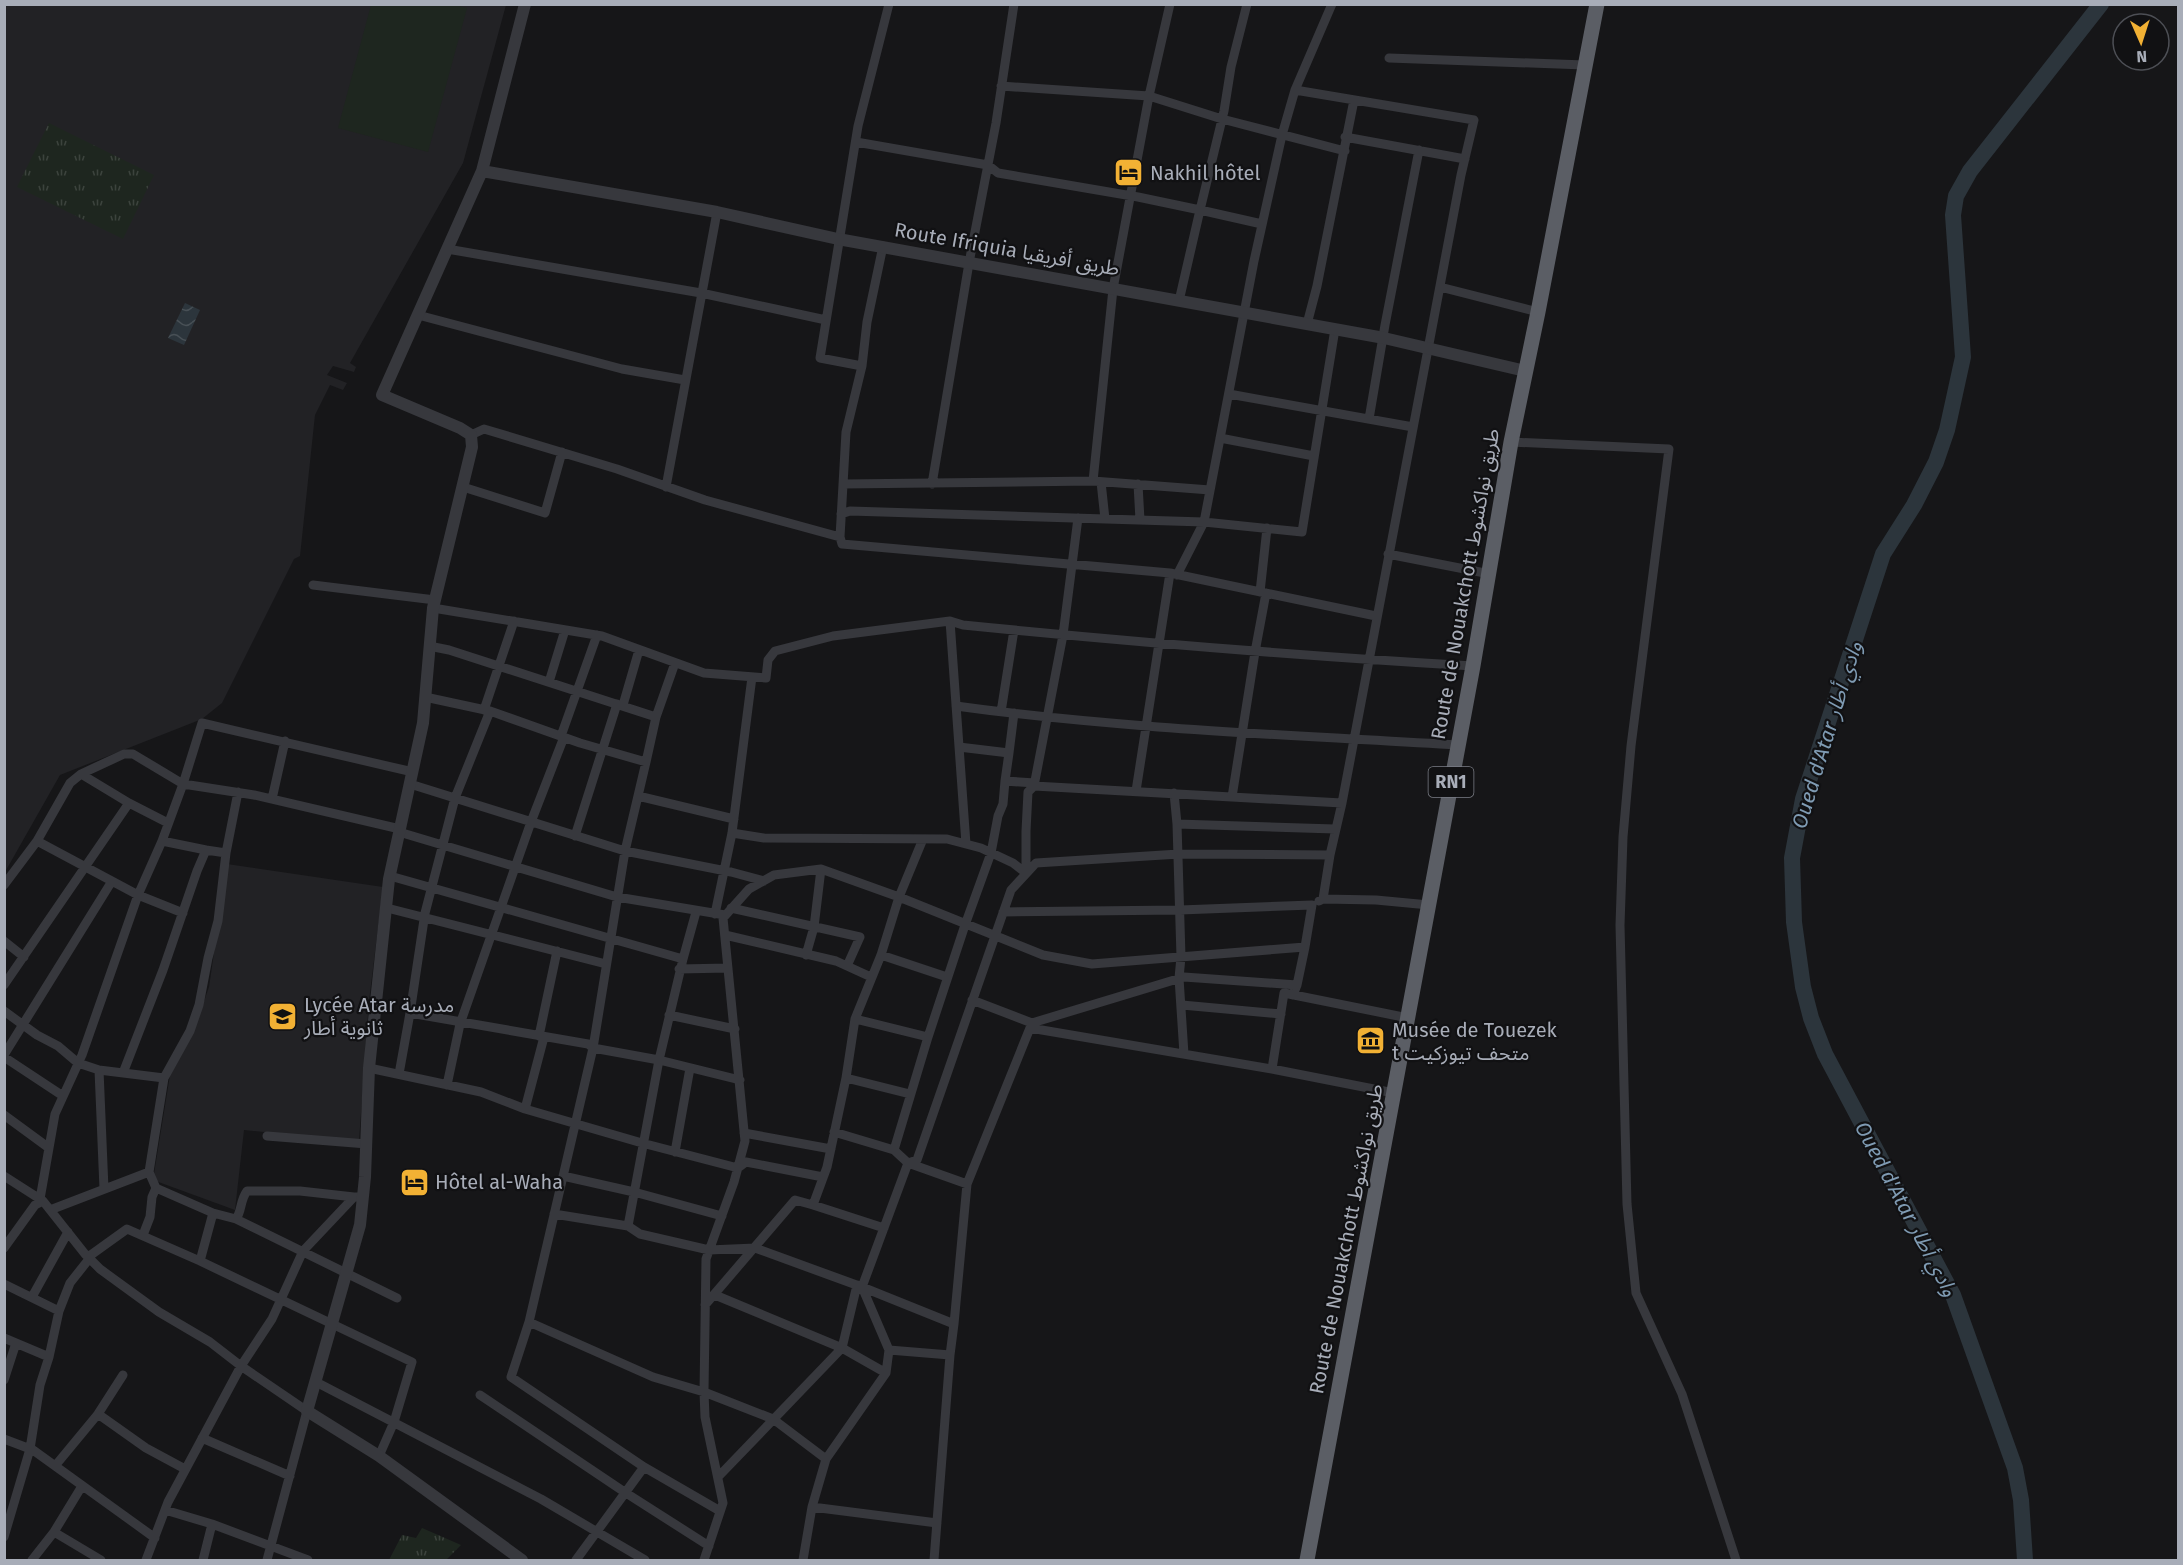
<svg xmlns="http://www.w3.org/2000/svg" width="2183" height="1565" viewBox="0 0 2183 1565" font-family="'Fira Sans','Noto Sans Arabic',sans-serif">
<defs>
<pattern id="park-tufts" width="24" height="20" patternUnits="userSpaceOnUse" patternTransform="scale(1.5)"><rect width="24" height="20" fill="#1e261f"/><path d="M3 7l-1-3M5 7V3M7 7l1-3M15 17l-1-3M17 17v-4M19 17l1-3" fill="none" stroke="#3c433d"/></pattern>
<pattern id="water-waves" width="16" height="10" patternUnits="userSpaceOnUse" patternTransform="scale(1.5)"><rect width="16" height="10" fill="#2c353c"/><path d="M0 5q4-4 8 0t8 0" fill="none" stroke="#485056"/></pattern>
</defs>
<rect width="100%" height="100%" fill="#161618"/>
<path fill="#222225" d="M5,5h501l-43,158 -113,200 6,4 -2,5 -21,-6 -6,9 20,8 -4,7 -13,-5 -15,30 -15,141 -6,3 -72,144 -20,16 -142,56 -55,97z
M227,864l156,23 -14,114 -10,140 -115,-11 -9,80 -82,-30 17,-105 23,-43 16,-45z"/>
<path fill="url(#park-tufts)" d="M49,123l105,52 -31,64 -106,-52z
M422,1528l39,17 -15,15h-57l13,-25 14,3z"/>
<path fill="#1e261f" d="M455,5l12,3 -39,144 -90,-24 33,-123z"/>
<path fill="url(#water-waves)" d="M185,303l15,7 -16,35 -16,-7z"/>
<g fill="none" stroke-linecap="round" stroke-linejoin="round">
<path stroke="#2c353c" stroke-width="16" d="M2025,1560l-4,-60 -6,-32 -62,-173 -128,-241 -14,-36 -8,-31 -9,-65 -2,-64 11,-59 80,-245 31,-49 22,-43 11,-32 16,-73 -10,-142 3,-19 14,-25 131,-167"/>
<path stroke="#37383d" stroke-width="9" d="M1389,58l196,7
M1001,86l148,10 73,23 123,32
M1345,137l120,22
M856,142l132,23 10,8 140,24 62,13 24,-99 7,-44 16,-63
M447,249l254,44 125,27
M1440,287l98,25
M1179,301l21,-91 62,14
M418,315l204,54 63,11
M1307,324l10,-38 37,-186
M862,366l-42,-8 38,-232 31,-122
M1229,394l184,33
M1369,419l16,-94 34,-175
M471,435l13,-6 133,40 88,31 135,37 2,7 328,29 206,43
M1220,438l94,18
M1511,442l158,7 -38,297 -8,91 -3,88 7,279 9,89 46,101 54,166
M1093,481l117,9
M1101,482l4,37
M843,484l250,-3 20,-192 36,-193 21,-92
M932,484l37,-221 27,-140 18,-119
M1138,484l2,36
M463,487l82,26 17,-61
M666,487l51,-275
M841,514l9,-3 354,11 98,10 33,-203
M1078,518l-15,117 -29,151 308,17
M840,537l6,-105 16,-66 5,-44 16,-76
M1388,554l102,20
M1177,575l27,-53 50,-261 28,-126 13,-45 37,-86
M313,585l122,15
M1260,592l7,-64
M433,608l169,28 102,37 62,5 2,-18 7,-9 58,-15 117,-15 13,4c170,17 340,31 510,41
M950,621l16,223
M429,646l20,4 207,67
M549,682l16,-52
M425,697l65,14
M623,705l16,-55
M956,706c166,23 335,29 502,39
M484,710l30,-89
M1001,712l13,-82
M561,736l36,-101
M959,747l50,6 -4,28
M1009,753l5,-40
M646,762l-21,89 -32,197 -64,274 124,55 51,15 69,27 53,40
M81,774l48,29 39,20
M410,784l215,67 106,21 33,9
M1136,791l34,-218
M1174,793l3,31
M638,796l96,23
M1232,797l23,-145 11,-59
M272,799l13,-58
M399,832l218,65 108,18
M732,833l32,5 183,1 34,9 32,15 13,10
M575,836l42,-132
M37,841l33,-58 11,-9 43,-20h9l50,30 19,-61 211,49
M162,841l44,9
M226,853l12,-61
M1026,873v-42l2,-39 6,-6
M390,876l293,83 -24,101 -31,166 12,8 69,16 46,-2 107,39 92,37 -4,31
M4,885l33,-44 101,54 45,18
M1323,899l53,1 53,5
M1319,901l4,-2 7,-44
M387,908l219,56
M731,908l129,29 -13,29
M1003,912l177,-2 132,-5 -7,42
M715,914l17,-81 20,-156
M725,935l111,26 35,16
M4,941l20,16
M806,955l8,-28 7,-58
M881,955l66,22
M683,959l13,-47
M679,969l49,-1
M4,985l125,-182
M972,1000l60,23
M1182,1005l99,9
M4,1011l33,24 21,11 20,17 21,7 65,8
M410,1013l15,-100 30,-115 35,-87 90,32 66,19 10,-45 19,-54
M669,1015l66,14
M855,1019l73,18
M1030,1028l242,41 122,24
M539,1036l18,-85
M1184,1054l-5,-76 2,-21 -4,-133 158,5
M4,1055l108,-174
M4,1057l59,39
M369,1068l112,24 44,17 117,34 96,25 8,-6 77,15
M1272,1069l12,-76 124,25
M99,1070l5,119
M123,1073l40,-103 34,-99 9,-21 20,3 -8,68 -10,37 -9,47 -9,26 -26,47 -15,94
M399,1074l11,-61 178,31 5,4 66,12 81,20
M846,1078l64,16
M447,1085l13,-61 71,-202 33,-85
M525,1109l19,-72
M4,1115l45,33 -9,51
M834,1132l60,18 14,13 59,21 65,-161 152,-46 113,8
M744,1133l87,16
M267,1136l100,8
M49,1148l6,-34 27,-59 56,-160 24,-54 21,-57 71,11 146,34
M894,1150l34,-113 37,-112 26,-72 7,-37 5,-12 2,-23 30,2
M675,1152l15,-84
M4,1176l39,25 42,53 15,15 59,43 51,30 31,24 66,45 -40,149
M563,1176l71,16 88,24
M813,1205l71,23
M50,1210l99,-38 7,16
M213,1213l23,6c6,-8 4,-19 11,-28h53l54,6
M554,1214l74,12
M236,1219l161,79
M4,1248l31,-43 8,-4
M88,1257l39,-28 73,32 13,-48 -57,-25 -4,9 -2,20 -7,18
M200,1261l212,101 -18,60 -15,34
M4,1284l55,27 -10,46 -9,28 -10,64 -26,88
M857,1285l-15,63 44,25
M715,1295l127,53 -124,129
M32,1297l36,-65
M705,1305l90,-105 18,5 14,-38 19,-89 9,-59 26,-64 18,-58 24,-58
M59,1311l11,-28 19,-24
M529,1322l-18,55 133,90
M954,1324l13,-140
M4,1338l45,19
M889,1350l61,5 -16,205
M4,1380l12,-37
M316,1382l225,117 104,61
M480,1395l146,98 83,53
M98,1414l25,-39
M202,1438l88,38
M4,1439l29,11 122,88
M55,1466l43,-52 48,34 39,21
M812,1507l125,16
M165,1510l47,14 -9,36
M212,1524l96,36
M54,1532l28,-46
M32,1560l22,-28 47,28
M146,1560l22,-58 73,-136 31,-47 31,-68 51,-54h9
M576,1560l68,-93 76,44
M704,1560l19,-57 -18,-86 -1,-25 2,-133 28,-77 11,-41 -22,-223 26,-29 25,-14 47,-6 78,28 144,58 49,9 213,-17 -8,38 -4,10
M803,1560l9,-53 14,-48 60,-86 3,-23 -27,-63 46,-124 9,-3 94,-270 25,-27 143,-9 151,1 12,-52 119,-628 13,-55 -179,-30"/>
<path stroke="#37383d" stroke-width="12" d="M482,171l235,41 121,27 546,99 141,33
M522,1560l-143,-104 -72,-45 53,-186 5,-48 4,-109 20,-189 34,-156 10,-115 39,-161 -1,-12 -11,-7 -78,-33 100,-224 43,-167"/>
<path stroke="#5b5e65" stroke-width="15" d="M1307,1560l166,-894 38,-224 27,-130 59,-308"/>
</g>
<defs>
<symbol id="hotel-square" viewBox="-11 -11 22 22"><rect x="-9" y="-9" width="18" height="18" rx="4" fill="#f2b134" stroke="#111113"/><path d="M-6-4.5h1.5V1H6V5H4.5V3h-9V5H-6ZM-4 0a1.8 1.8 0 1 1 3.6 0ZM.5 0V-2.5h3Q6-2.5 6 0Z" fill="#111"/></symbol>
<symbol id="school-square" viewBox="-11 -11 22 22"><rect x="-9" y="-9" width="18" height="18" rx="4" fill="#f2b134" stroke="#111113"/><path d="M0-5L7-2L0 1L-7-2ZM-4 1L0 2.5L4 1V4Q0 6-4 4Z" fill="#111"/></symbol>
<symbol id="museum-square" viewBox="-11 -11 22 22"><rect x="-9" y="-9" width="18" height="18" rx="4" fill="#f2b134" stroke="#111113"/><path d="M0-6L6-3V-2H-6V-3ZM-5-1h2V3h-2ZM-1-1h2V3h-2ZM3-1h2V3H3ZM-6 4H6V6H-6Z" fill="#111"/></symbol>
</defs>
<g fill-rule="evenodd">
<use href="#hotel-square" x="1112" y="156" width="33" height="33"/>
<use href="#school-square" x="266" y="1000" width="33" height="33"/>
<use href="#museum-square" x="1354" y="1024" width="33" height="33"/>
<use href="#hotel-square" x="398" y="1166" width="33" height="33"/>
</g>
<g text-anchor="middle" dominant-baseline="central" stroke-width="4.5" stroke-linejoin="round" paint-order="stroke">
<rect fill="#111113" stroke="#7b7e86" stroke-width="1.5" x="1428.5" y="767" width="45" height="30" rx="4.5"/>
<g font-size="18" font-weight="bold" fill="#a8adb8">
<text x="1451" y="782">RN1</text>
</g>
<g font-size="20" fill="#a8adb8" stroke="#111113" text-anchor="start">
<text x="1150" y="173">Nakhil hôtel</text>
<text x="304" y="1005">Lycée Atar مدرسة<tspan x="304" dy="23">ثانوية أطار</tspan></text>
<text x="1392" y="1030">Musée de Touezek<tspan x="1392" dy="23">t متحف تيوزكيت</tspan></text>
<text x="435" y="1182">Hôtel al-Waha</text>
</g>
<g font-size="20" fill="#a8adb8" stroke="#111113">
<text transform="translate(1007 249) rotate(10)">Route Ifriquia طريق أفريقيا</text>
<text transform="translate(1465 584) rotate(-80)">Route de Nouakchott طريق نواكشوط</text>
<text transform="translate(1346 1239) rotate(-79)">Route de Nouakchott طريق نواكشوط</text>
</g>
<g font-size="21" font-style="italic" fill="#7f9bb3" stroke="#111113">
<text transform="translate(1827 735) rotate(-73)">Oued d'Atar وادي أطار</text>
<text transform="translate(1906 1209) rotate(62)">Oued d'Atar وادي أطار</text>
</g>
</g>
<rect width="2183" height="1565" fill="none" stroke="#a8adb8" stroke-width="12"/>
<g transform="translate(2141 42) rotate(177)"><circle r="28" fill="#111113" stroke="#4d4f55" stroke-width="1.5"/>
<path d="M0-4.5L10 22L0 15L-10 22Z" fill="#f2b134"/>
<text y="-9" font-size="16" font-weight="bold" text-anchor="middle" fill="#a8adb8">N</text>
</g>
</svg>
